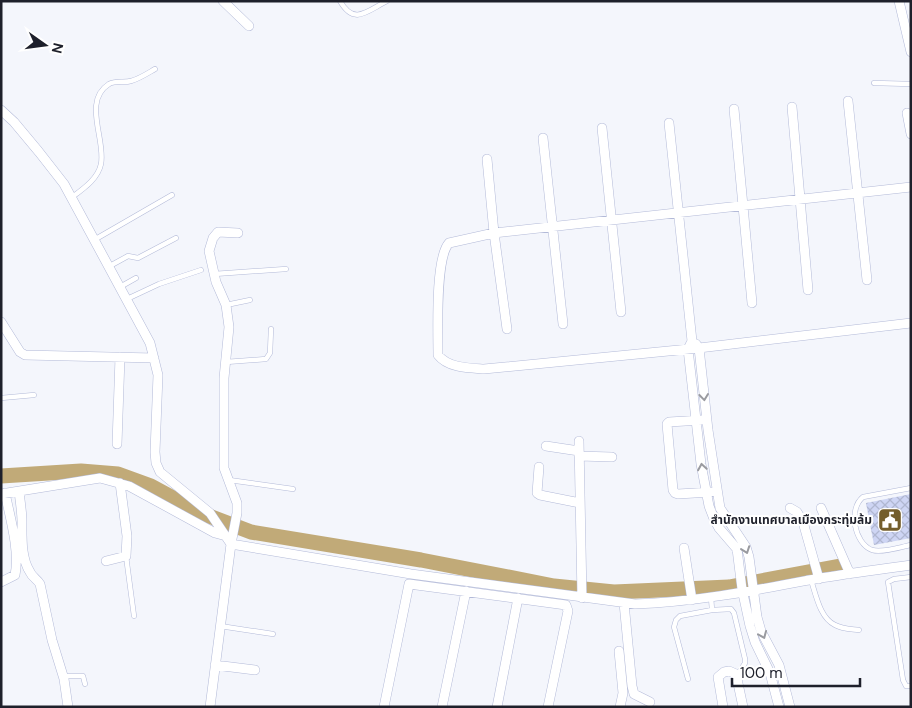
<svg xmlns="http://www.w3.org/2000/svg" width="912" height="708" viewBox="0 0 912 708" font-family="'DM Sans','Noto Sans Thai',sans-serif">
<defs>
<pattern id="building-cross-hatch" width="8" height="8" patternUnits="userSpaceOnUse" patternTransform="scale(1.25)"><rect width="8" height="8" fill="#ced5f4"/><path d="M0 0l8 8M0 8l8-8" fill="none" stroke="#b0b7d1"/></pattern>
</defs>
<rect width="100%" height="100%" fill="#f4f6fc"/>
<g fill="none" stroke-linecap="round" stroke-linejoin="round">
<path stroke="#c1aa78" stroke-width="15" d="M1,476l80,-5 37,3 33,12 50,27 50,19 170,28 133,26 60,6 115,-5 111,-21"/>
</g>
<path fill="url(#building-cross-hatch)" d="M911,494v44l-37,7 -8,-42z"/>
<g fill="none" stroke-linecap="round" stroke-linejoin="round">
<defs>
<path id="lane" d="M340,1c14,25 27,10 47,0
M874,83l37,1
M71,198c12,-9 27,-19 30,-34 5,-24 -19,-63 8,-80 7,-4 15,-1 22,-3 8,-2 17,-8 24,-12
M94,240l78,-45
M108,267l20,-11 10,2 38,-20
M214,274l72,-5
M120,287l16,-9
M127,299l32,-15 42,-14
M226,305l24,-5
M226,362l40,-3 4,-6 1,-24
M1,398l33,-3
M229,480l64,9
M911,488l-48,9c-15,12 -9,46 9,53 11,3 28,-3 39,-5
M126,556l8,60
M911,577l-17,2 -6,3 15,98 3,6h5
M811,580c5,15 9,38 24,45 7,4 16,4 24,5
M712,610l19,-1 3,4 11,46v4l-8,13
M220,626l53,8
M63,676h20l2,8
M688,679l-14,-52 2,-7 4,-4 32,-6 -1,-13"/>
<path id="street" d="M223,1l26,25
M899,1l12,51
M848,101l19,179
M792,107l16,183
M734,109l18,194
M1,110l13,12 25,30 25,32 86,159 8,32 -3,77 1,11 4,9 50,41 21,31 -21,163
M907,113l4,21
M669,123l23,218 -4,8 13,115 8,42 5,13 5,9 18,21 5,40 8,37 5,16 15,31 9,34
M602,128l19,184
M543,138l20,186
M487,159l7,74 13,96
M911,187l-417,46 -45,10c-14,15 -11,89 -11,112 10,13 31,13 46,14l215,-21 212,-25
M238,233l-20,-1 -5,6 -4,13 7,31 10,23 3,22 -5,51v90l13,35v10l-6,31 180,30 224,30c59,-2 116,-13 174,-24 34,-6 68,-10 102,-15
M1,322l19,30 5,3 129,3
M696,344l3,4 9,82 12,78 26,39 3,10 8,60 4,14 18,34 11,42
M702,420l-33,2 -2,2 6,66 2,3 3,1 33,-2
M579,441l3,157
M117,444l3,-87
M546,446l33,5
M579,456l33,1
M539,467l-2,26 3,2 40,8
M19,491c1,10 3,21 3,31 0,16 -1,36 8,50 2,5 7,7 10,12l12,56 12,39 4,28
M1,494l99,-16 29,8 86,47 11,3
M790,508l7,4 6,10 16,57
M821,508l29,66
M684,548l8,52
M106,561l20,-5 1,-20 -7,-53
M1,582l14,-7c5,-24 -5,-58 -10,-82
M624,603l8,83 2,8 16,8
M619,651l4,42 -3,14
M215,665l40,5
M384,707l25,-123 157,21 2,6 -20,96
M442,707l24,-116
M497,707l21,-109
M723,707l-5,-30 6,-5 5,-1 7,3 7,33"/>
</defs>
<use href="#lane" stroke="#b3bad8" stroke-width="5.5"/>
<use href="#street" stroke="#b3bad8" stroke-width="10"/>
<use href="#lane" stroke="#fff" stroke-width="4.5"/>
<use href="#street" stroke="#fff" stroke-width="9"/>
</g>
<defs><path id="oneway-chevron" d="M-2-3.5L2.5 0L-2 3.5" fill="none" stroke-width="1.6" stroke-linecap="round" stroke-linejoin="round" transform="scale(1.25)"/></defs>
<g stroke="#9a9ba0">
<use href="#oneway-chevron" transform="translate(704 397) rotate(83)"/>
<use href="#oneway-chevron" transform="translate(702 467) rotate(-99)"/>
<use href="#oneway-chevron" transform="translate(746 550) rotate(70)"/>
<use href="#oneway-chevron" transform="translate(763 635) rotate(67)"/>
</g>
<defs>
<symbol id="civic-square" viewBox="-11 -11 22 22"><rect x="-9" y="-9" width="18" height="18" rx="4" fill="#735d2c" stroke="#fff"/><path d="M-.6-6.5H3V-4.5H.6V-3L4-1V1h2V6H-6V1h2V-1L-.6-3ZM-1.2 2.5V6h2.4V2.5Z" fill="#fff"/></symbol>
</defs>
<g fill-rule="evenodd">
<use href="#civic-square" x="876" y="506" width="28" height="28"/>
</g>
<g text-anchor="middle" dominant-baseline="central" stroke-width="4" stroke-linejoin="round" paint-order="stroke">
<g font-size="12" font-weight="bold" fill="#1e202b" stroke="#fff" text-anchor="end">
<text x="872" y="520">สำนักงานเทศบาลเมืองกระทุ่มล้ม</text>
</g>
</g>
<rect width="912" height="708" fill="none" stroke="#1e202b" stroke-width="5"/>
<g transform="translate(45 45) rotate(104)" stroke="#ffffff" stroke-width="4" paint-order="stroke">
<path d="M0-4L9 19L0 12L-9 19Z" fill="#1e202b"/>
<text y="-8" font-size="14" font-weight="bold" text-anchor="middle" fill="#1e202b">N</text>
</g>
<path d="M732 678v8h128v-8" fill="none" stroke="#1e202b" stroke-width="2.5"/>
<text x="740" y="678" font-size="15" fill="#1e202b" stroke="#ffffff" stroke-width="4" paint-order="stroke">100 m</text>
</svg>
